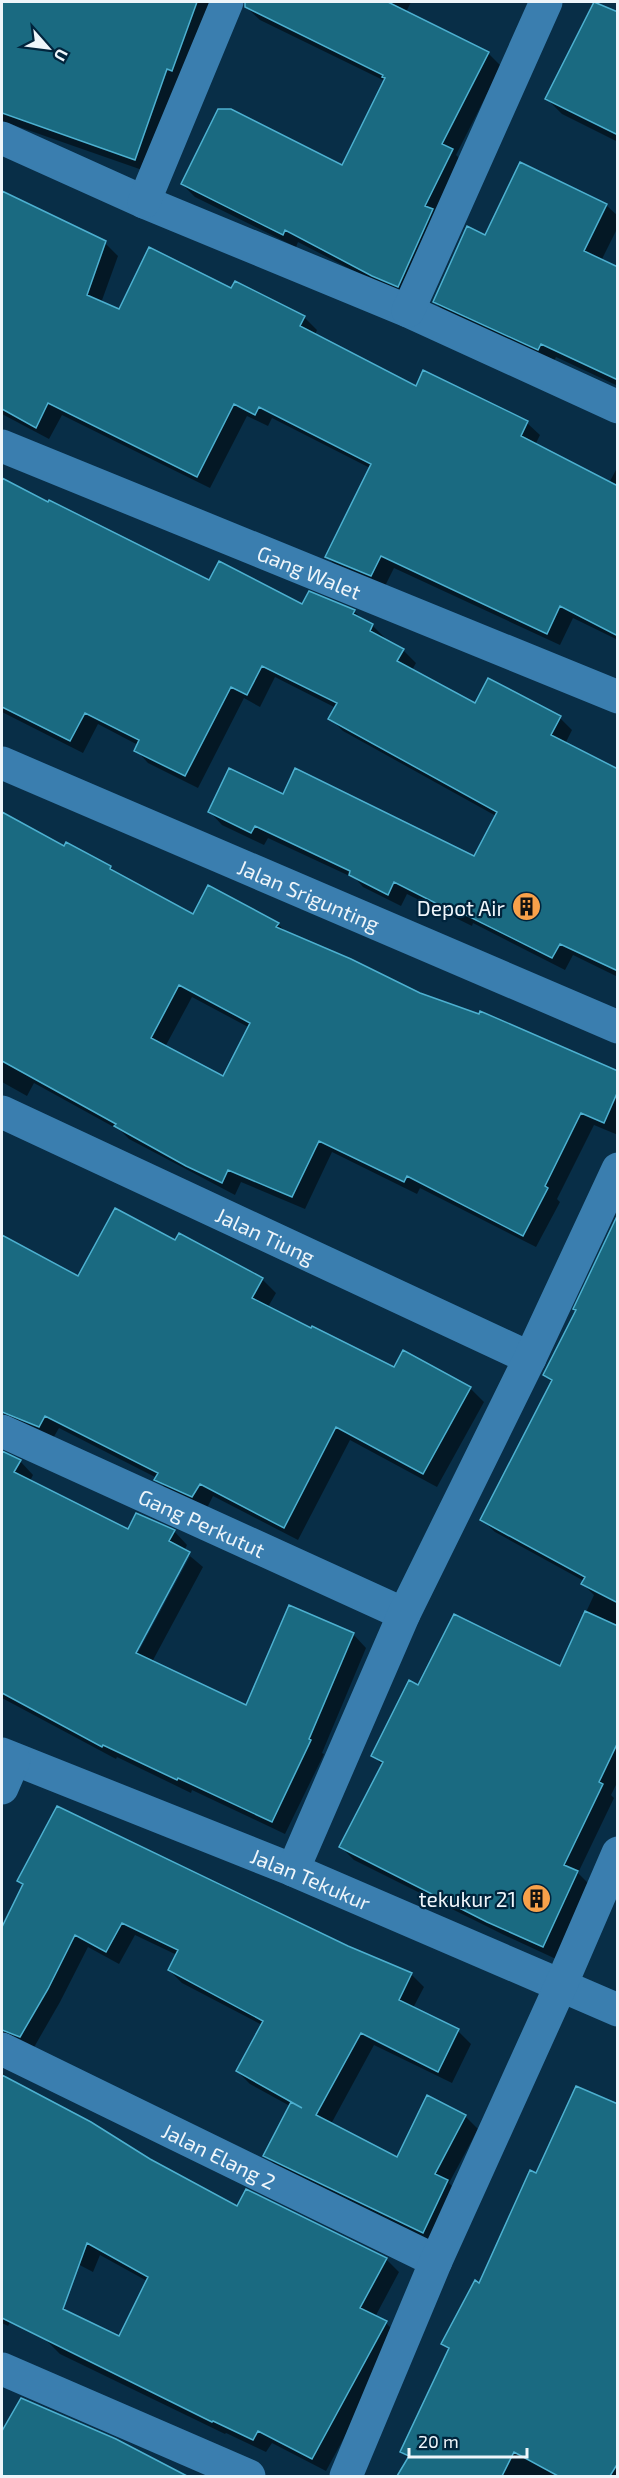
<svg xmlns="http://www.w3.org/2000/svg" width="619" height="2478" viewBox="0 0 619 2478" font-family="'Exo 2',sans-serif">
<rect width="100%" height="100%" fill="#082e47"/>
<path fill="#0007" fill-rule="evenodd" d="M2,2h214l-68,170 -146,-51z
M247,2h164l-5,10 82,41 13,13 -45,89 9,9 -54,135 -24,-11 -89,-46 -2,5 -101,-50 -13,-13 161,-17 42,-86 -125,-61 -14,-13z
M595,2l23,12v128l-56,-28 -15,-15z
M2,192l103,51 13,13 -17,47 19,8 112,-21 72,27 13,13 -2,5 102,53 110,35 13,12 -5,10 74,38 9,-17v174l-45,-22 -13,27 -166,-77 -10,20 -44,-18 -13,-13 43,-89 -98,-50 -4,8 -21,-10 -37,72 -148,-73 -13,24 -47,-25z
M606,205l12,11v11l-17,34 17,8v117l-62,-29 -3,6 -104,-47 -15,-15z
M2,480l208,102 93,24 51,5 10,10 8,4 13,13 -1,2 19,10 13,13 -4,7 64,35 84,13 12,12 -7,14 53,26v207l-45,-22 -8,15 -92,-47 -1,3 -65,-32 -6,12 -38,-19 -7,-8 -88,-41 -4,7 -42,-20 -12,-13 73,-16 191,62 22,-42 -153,-85 -13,-13 6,-10 -61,-31 -15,30 -16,-9 -46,90 -50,-25 -12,-13 2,-5 -40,-21 -15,29 -81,-41z
M2,814l62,34 2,-4 128,72 84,8 9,9 133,62 198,77v63l-24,-10 -37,74 3,3 -24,45 -116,-59 -3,6 -85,-42 -27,57 -64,-27 -6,13 -106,-56 -8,-8 -87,-48 -7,13 -25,-14zM192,997l58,31 -26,50 -59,-31z
M2,1236l77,42 97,-36 86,37 14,14 -8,14 126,62 76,19 14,14 -47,85 -87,-47 -52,100 -85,-44 -7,14 -37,-17 -12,-15 -98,-50 -7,12 -50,-7z
M618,1260v521l-7,14 3,3 -36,75 12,12 -34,74 -54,-25 -148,-74 -13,-13 42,-81 -10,-11 46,-68 141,-19 34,-73 -11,-11 1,-3 -89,-49 -13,-12 70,-137 -7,-8z
M2,1453l18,8 13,14 -3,6 99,50h45l13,14 -3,6 19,16 -51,95 95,45 106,-73 13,14 -44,105 2,1 -39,80 -93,-44 -1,3 -74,-36 -1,2 -114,-61zM186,1556h4l-56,104 -3,-1z
M19,1881l328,66 64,27 13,13 -11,21 45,23 13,13 -19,39 -78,-38 -43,79 66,35 68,-43 13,13 -29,54 11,11 -24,51 -158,-77 -13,-13 25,-49 -40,-22 -13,-13 25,-46 -80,-42 -13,-13 8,-15 -42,-20 -16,29 -31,-17 -28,55 -27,47 -31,1v-120l22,-44z
M2,2072l9,10 226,126 149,51 13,13 -24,45 11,6 13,13 -73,135 -54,-28 -6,9 -40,-19 -1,1 -165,-80 -13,-13 16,-31 56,28 28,-57 -47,-26 -7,17 -44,-23 -41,77 -6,-3z
M618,2106v370h-218l9,-17 -7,-7 48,-102 -7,-6 37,-59 56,-110z
M21,2399l95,41 68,36h-182v-42z"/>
<path fill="#1a6a81" stroke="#4db0d0" stroke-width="1.5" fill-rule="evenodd" d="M2,2h195l-25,69 -5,-2 -32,91 -133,-47z
M245,2h143l101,50 -47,92 11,5 -28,57 8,3 -35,78 -26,-11 -87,-46 -2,5 -102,-51 37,-75h13l111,56 43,-87 -3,-1 1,-2 -138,-68z
M594,2l24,10v123l-73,-36z
M520,162l87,42 -23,47 34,16v113l-77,-36 -3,6 -105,-48 34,-76 18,9z
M2,191l104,50 -19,54 32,14 30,-62 82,41 4,-7 70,35 -5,10 116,60 7,-16 105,51 -7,15 97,50v150l-58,-30 -13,28 -166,-78 -10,20 -46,-19 46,-93 -112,-57 -4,8 -21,-11 -37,73 -149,-74 -12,25 -34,-19z
M2,478l46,24 1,-2 160,80 10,-19 83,43 7,-13 46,19 -2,4 20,10 -3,7 34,18 -7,12 78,42 13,-25 73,38 -10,19 67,34v202l-58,-27 -8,14 -92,-46 -1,3 -65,-33 -6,13 -39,-20 1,-4 -95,-45 -4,7 -43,-21 21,-44 54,26 12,-26 179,88 23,-44 -169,-93 9,-16 -75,-37 -15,29 -16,-8 -46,89 -51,-25 5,-11 -54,-27 -15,28 -68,-34z
M2,812l62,34 2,-4 45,24 -1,3 83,45 15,-29 71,38 -3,4 75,32 69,34 59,21 1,-3 138,60v20l-14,32 -23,-10 -36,73 3,2 -25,48 -116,-60 -3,6 -85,-41 -27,56 -64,-27 -6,13 -36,-17 -72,-40 2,-2 -114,-63zM179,985l71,38 -27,53 -72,-38z
M115,1208l60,32 4,-7 84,45 -11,20 59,30 1,-2 82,41 9,-17 68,37 -48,87 -87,-47 -52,101 -84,-44 -8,13 -38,-17 4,-7 -113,-57 -6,11 -37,-15v-177l76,41z
M618,1214v389l-37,-19 4,-7 -105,-57 72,-140 -9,-5 33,-65 -3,-1z
M2,1451l19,9 -7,12 114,57 8,-16 39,17 -6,11 21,11 -54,101 110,52 43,-100 65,28 -45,106 2,1 -39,82 -94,-44 -1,2 -74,-35 -1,2 -100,-54z
M585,1611l33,15v116l-19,40 4,2 -39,81 14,6 -35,76 -56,-25 -148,-75 44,-85 -12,-6 38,-76 9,5 36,-71 106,52z
M57,1806l291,140 64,27 -13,27 60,29 -21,43 -77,-39 -45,82 81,42 30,-62 39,20 -31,59 13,6 -25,53 -160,-77 28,-54 11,6 -66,-37 27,-50 -95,-51 10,-20 -56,-27 -16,29 -31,-17 -27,54 -28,48 -18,-7v-103l21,-43 -6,-3z
M2,2075l89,47 59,37 87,47 9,-17 141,69 -27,50 27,13 -75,138 -54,-28 -5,9 -40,-19 -1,1 -210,-104zM87,2243l61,34 -29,59 -56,-27z
M576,2086l42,18v359l-8,13h-52l-44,-24 -12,24h-105l12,-20 -9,-4 49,-104 -8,-4 34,-64 4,3 51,-113 6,3z
M21,2398l95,41 71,37h-185v-45z"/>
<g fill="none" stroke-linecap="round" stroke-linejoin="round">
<g stroke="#3a7eaf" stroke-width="33">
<path d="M2,138l142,64 264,109 210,96"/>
<path d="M144,202l83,-200"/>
<path d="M408,311l138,-309"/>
<path id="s1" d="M2,446l616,251"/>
<path id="s2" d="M2,763l616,264"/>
<path id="s3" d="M2,1112l528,246"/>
<path id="s4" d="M2,1431l402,183"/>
<path id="s5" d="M2,1754l291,116 325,140"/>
<path d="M2,1788l12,-28"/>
<path d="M293,1870l111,-256 126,-256 88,-189"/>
<path id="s6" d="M2,2049l434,212"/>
<path d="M2,2369l247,107"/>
<path d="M346,2476l90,-215 125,-276 57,-132"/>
</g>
</g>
<defs>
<symbol id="building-disc" viewBox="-11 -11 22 22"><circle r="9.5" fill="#f8a14a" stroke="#00243c"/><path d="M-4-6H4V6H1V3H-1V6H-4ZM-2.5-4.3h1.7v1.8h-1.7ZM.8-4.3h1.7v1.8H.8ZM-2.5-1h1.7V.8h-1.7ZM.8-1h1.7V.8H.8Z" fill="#111"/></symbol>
</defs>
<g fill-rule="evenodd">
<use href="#building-disc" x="510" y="890" width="33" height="33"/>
<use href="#building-disc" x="520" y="1882" width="33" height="33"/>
</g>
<g text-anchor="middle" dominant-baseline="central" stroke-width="4.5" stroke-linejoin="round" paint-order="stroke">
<g font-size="21" fill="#eef5fa" stroke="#00243c">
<text stroke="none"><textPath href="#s1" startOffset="332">Gang Walet</textPath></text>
<text stroke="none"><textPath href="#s2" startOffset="334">Jalan Srigunting</textPath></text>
<text stroke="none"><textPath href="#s3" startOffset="291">Jalan Tiung</textPath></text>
<text stroke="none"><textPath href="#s4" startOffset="220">Gang Perkutut</textPath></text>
<text stroke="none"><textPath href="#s5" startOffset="333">Jalan Tekukur</textPath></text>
<text stroke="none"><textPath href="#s6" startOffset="242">Jalan Elang 2</textPath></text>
</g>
<g font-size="21" fill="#eef5fa" stroke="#00243c" text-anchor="end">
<text x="505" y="907">Depot Air</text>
<text x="516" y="1898">tekukur 21</text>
</g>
</g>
<rect width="619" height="2478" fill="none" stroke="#eef5fa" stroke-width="6"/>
<g transform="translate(48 48) rotate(118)" stroke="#00243c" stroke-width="4.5" paint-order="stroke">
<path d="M0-4.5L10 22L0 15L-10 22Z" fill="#eef5fa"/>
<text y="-9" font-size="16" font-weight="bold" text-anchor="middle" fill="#eef5fa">U</text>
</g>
<path d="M409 2448v9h118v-9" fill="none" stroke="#eef5fa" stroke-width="3"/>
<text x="418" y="2448" font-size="18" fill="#eef5fa" stroke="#00243c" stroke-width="4.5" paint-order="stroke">20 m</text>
</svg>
